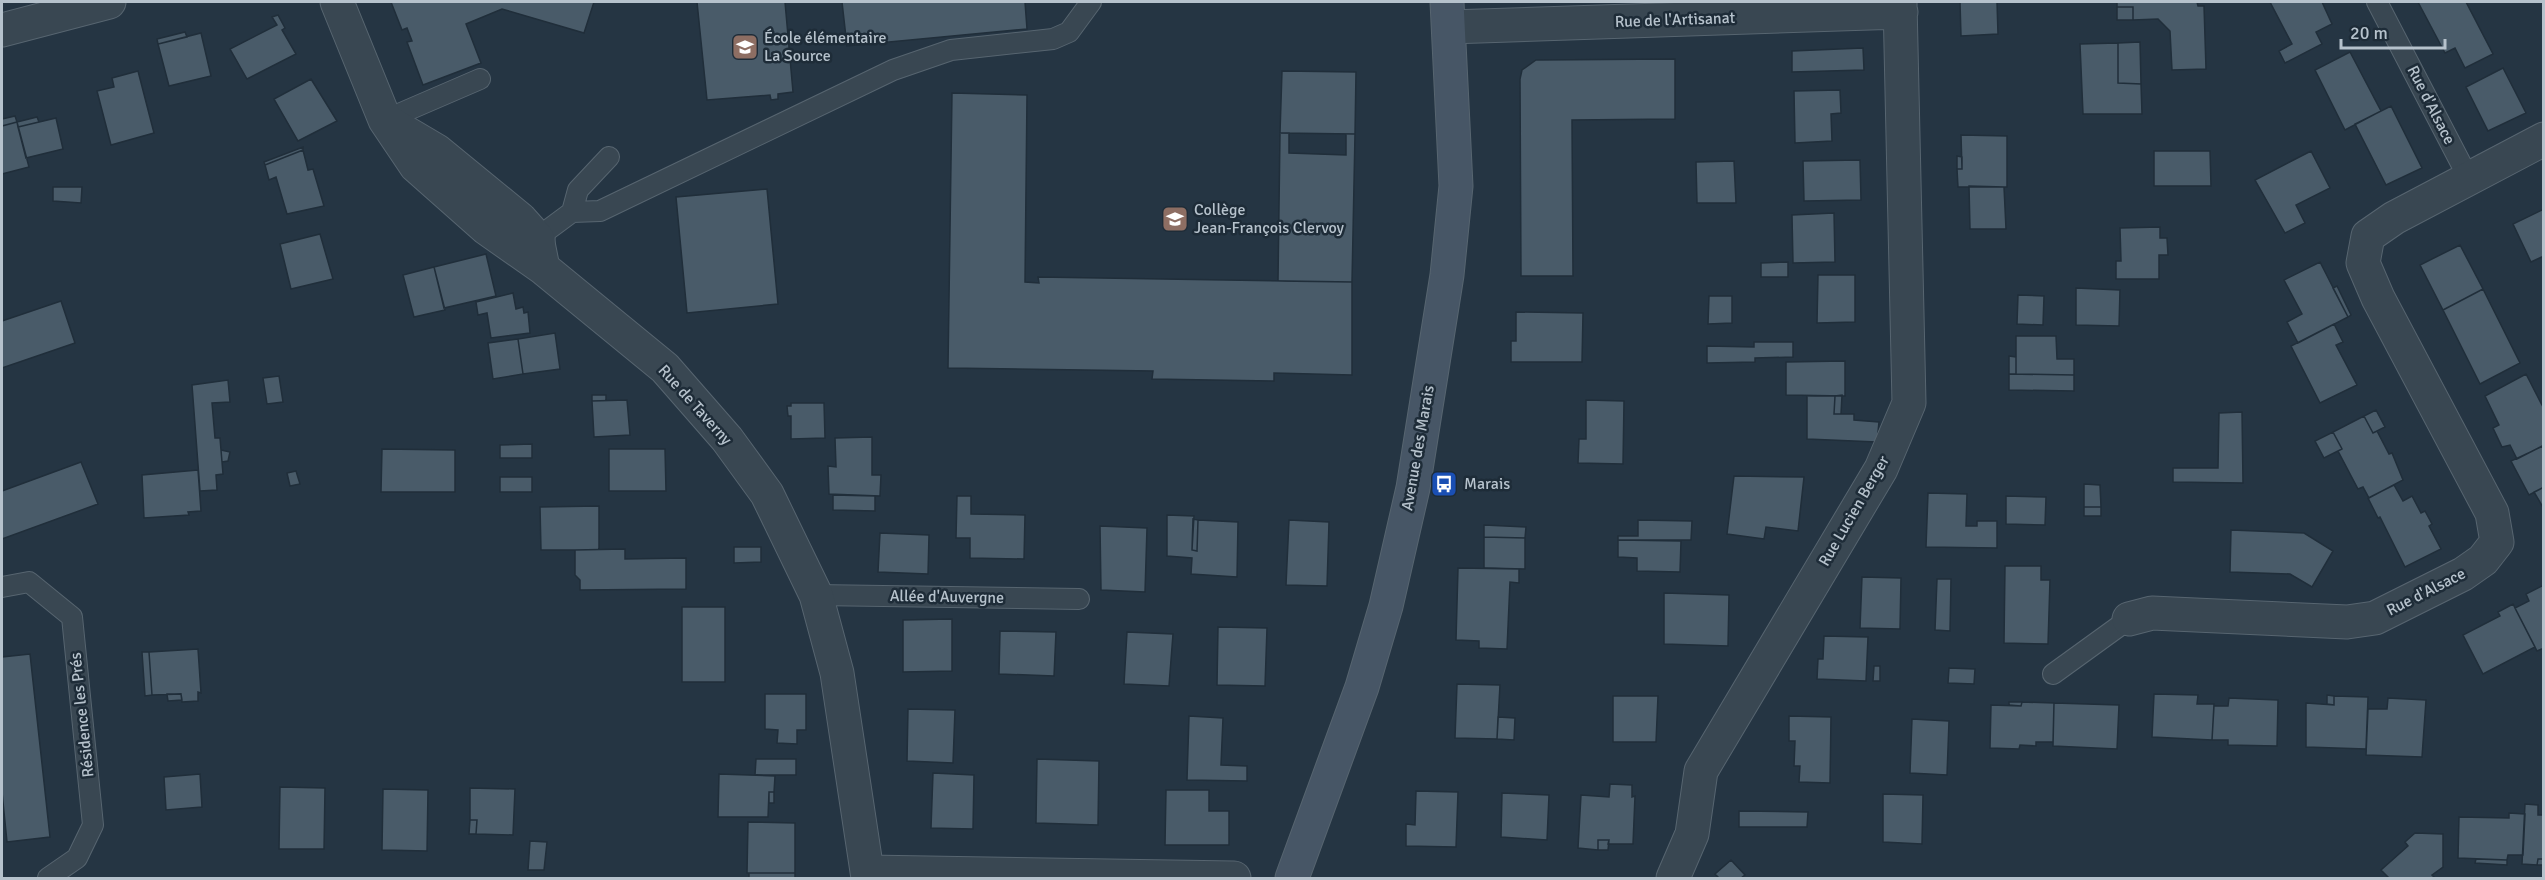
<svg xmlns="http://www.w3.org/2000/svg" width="2545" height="880" viewBox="0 0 2545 880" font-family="Signika,sans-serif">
<rect width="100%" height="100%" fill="#253543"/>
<path fill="#495b69" stroke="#202e3a" stroke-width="1.5" d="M391,2h203l-10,31 -82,-24 -36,15 15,39 -58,22 -16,-43 5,-1 -5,-13 -5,2z
M697,2h88l8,90 -15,2v5l-7,1 -1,-5 -63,5z
M833,2h192l2,27 -180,17 -5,-44z
M1960,2h37l1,32 -37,2z
M2117,2h80l1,4h6l2,63 -34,1 -2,-39 -12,-12 -25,1v-13h-16z
M2270,2h52l10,22 -16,8 6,12 -37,19 -6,-12 13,-7z
M2418,2h48l27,52 -28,14 -10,-20 -10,5z
M2117,7h16v13h-16z
M278,15l7,13 -3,2 14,24 -49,25 -17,-30 47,-24 -5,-8z
M185,32l2,5 -29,7 -1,-5z
M201,33l10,43 -42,10 -11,-42z
M2140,42l1,42 -23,-1v-40z
M2118,43v40l23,1 1,30h-59l-3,-70z
M1863,48l1,22 -72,2v-21z
M2350,52l31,59 -36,19 -30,-60z
M1675,59v60l-103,1 1,156h-52l-1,-197 2,-9 14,-10z
M2503,68l23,45 -38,18 -22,-44z
M138,71l16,62 -43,12 -14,-54 17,-4 -2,-9z
M1282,71l74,1 -1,62 -75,-1z
M311,79l26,42 -39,20 -24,-42z
M1840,90l1,23 -10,1 1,27 -37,2 -1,-52z
M952,93l75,2 -2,187 14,1 -1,-6 314,5v93l-78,-2v8l-122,-2 1,-8 -205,-3z
M2391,106l31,62 -36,17 -31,-61z
M15,116l2,6 -15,4v-7z
M37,117l2,5 -21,5 -1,-5z
M56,118l7,31 -37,9 -8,-31z
M17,122l12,45 -27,7v-48z
M1280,133h9v20l57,2v-21h9l-3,148 -74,-1z
M1961,135l46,1v51h-49l-1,-18h5z
M303,147v3l-38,15 -1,-3z
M303,150l5,20 5,-1 11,37 -37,8 -11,-37 -7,3 -4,-15z
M2154,151h56l1,35h-57z
M2311,151l19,37 -34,17 9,18 -20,10 -30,-53z
M1957,156l5,1v12h-5z
M1860,160l1,40 -57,1 -1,-40z
M1734,161l2,42h-39l-1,-41z
M1969,186l35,1 2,42h-36z
M53,187h29l-1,16 -28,-2z
M767,189l11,115 -91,9 -11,-116z
M2544,209v47l-13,6 -18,-38z
M1834,213l1,49 -42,1 -1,-48z
M2160,227v11h7l1,17h-9v24h-43v-18h5l-1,-33z
M320,234l13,45 -42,10 -11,-45z
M2460,245l23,44 -40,21 -23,-45z
M486,254l10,42 -52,12 -10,-41z
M1788,262v15h-27v-14z
M2320,262l28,55 -50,26 -11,-21 15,-8 -18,-34z
M434,267l11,43 -31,7 -11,-42z
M1818,275h37v47l-38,1z
M2337,286l14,29 -3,2 -15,-29z
M2076,288l44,2 -1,36 -43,-1z
M2483,289l37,74 -40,21 -37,-74z
M513,293l3,16 7,-2 1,6 4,-1 2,21 -39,5 -4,-25 -9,2 -2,-13z
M2018,295l26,1 -1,29 -26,-1z
M1709,296h23v27l-24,1z
M61,301l14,42 -73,25v-47z
M1516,312l67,1 -1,49h-71v-21h5z
M2334,324l9,18 -7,3 21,40 -37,18 -29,-57z
M555,333l5,36 -37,5 -5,-35z
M2016,336h40l1,23h17v16l-58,-1z
M518,339l5,35 -30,5 -5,-36z
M1754,342h39v15l-38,1v4l-48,1v-17l47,1z
M2009,356l7,1v17h-7z
M1845,361v35l-59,-1v-33z
M2009,374l65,1v16l-65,-1z
M2526,374l18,35v36l-27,14 -7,-14 -8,2 -9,-19 6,-3 -14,-29z
M279,376l4,26 -16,2 -4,-26z
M228,380l2,22 -18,1 3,35h5l3,36 -7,1 1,15 -17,1 -8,-106z
M592,395h14v6h-14z
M1842,395l-1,19h-7l1,-18z
M1807,396h28l-1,18h20v6l25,2 -2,20 -70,-3z
M627,400l3,35 -36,2 -2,-36z
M1586,400l38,1 -1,63 -45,-1 1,-24h7z
M791,403h33l1,35 -34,1v-23h-3l-1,-10h4z
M2376,410l9,17 -12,6 -9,-17z
M2242,412l1,71 -70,-1v-14h45l1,-55z
M2364,416l9,17 4,-2 12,23 3,-1 11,27 -34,18 -6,-11 -5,2 -20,-38 4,-2 -9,-17z
M2333,432l9,17 -18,9 -9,-17z
M872,437v38h9l-1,21 -51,-2 -1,-28 8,1 -1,-29z
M532,444v14h-32v-13z
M2543,446l1,41 -15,8 -18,-34z
M382,449l73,1v42h-74z
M609,449h56l1,42h-57z
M221,450l9,2 -2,9 -6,1z
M81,462l17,42 -96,35v-48z
M198,470l3,41 -13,1 1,3 -45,3 -2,-43z
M296,471l4,13 -10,2 -3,-13z
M1734,476l70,1 -6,54 -32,-4 -2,12 -37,-5z
M500,477h32v15h-32z
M2084,484l16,1 1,22h-17z
M2394,485l9,16 9,-5 9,17 4,-2 7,13 -3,2 12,23 -36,18 -25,-50 -2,1 -10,-20z
M2544,487v22l-10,-17z
M1928,493l39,1 -1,32h11v-5h20v27l-71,-1z
M833,495l42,1v15l-42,-1z
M957,496h14v18l54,1 -1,44 -54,-1v-20h-14z
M2006,496l40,1 -1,28 -39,-1z
M599,506v44h-58l-1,-43z
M2084,507h17v9h-17z
M1167,515l27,1 -2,34 5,1 1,-31 40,2 -1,55 -46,-3 1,-16 -25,-2z
M1193,519l5,1 -1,31 -5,-1z
M1289,520l40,2 -2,64 -41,-1z
M1638,520l54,1 -1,19h-73v-4h20z
M1484,525l42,2 -1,11 -41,-1z
M1100,526l47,2 -2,64 -44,-2z
M2231,530l73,3 29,18 -21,36 -22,-13 -60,-2z
M880,533l49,2 -1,39 -50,-2z
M1484,537l41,1v31l-41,-1z
M1618,540l63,1 -1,31 -43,-1v-13l-19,-1z
M734,547h27v15l-27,1z
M625,549v10l61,-1v31l-106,1v-10l-5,-5v-25z
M2005,566h36v14h9l-2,64 -44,-1z
M1458,568l61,1v14l-9,-1 -3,67 -28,-1v-7l-23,-1z
M1862,577l39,1 -1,51 -40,-1z
M1937,579h14l-1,52 -15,-1z
M2544,585v63l-7,3 -22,-43 14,-7 -3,-7z
M1664,593l65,2 -1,51 -64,-2z
M2513,604l22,43 -52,27 -20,-39 37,-19 -2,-4z
M682,607h43v75h-43z
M952,619v52l-49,1v-52z
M1218,627l49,1 -2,58 -48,-1z
M1000,631l56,1 -2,44 -55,-2z
M1127,632l46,2 -4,52 -45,-2z
M1824,636l44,1 -2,44 -49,-2 1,-20h5z
M198,649l3,44 -3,-1v9l-16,1 -1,-8 -29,1 -3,-43z
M142,652h7l3,43 -7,1z
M30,654l20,183 -43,5 -5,-50v-135z
M1874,666h6v15h-7z
M1949,668l26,1 -1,15 -26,-1z
M1457,684l43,1 -3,54 -42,-1z
M167,694h14l1,6 -14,1z
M765,694h41v36h-9v14l-20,-1 1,-13 -13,-1z
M2154,694l44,1 -1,9h17l-2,36 -60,-3z
M2327,695l7,1v9l-7,-1z
M1613,696h45l-2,46h-43z
M2334,696l34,1 -2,52 -60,-2v-44l28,2z
M2229,698l49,2 -1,46 -49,-1v-5h-16l2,-34h14z
M2388,698l38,2 -4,57 -56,-2 2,-46h19z
M2009,702h13l-1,4 -12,-1z
M2022,702l32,1 -1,39h-17v4l-16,-1 -1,4 -29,-1 1,-43 30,1z
M2054,703l65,2 -2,44 -64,-3z
M908,709l47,1 -2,53 -46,-2z
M1189,716l34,2 -2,47 26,1v15l-60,-1z
M1789,716l42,1 -1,66 -31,-1 1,-16h-6l1,-25h-6z
M1498,717l17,1 -1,22 -17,-1z
M1912,719l37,2 -2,54 -37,-2z
M756,759h40v16h-41z
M1037,759l62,2 -1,64 -62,-2z
M933,773l41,2 -1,54 -42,-1z
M200,774l2,33 -36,3 -2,-33z
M719,774l56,2 -1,16h-5l-1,25h-50z
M1610,784l22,1v12l3,-1 -2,48h-25l1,-4h-11v10l-20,-2 3,-53 28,2z
M280,787l45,1 -1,61h-45z
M470,788l45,1 -2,46 -37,-1 1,-14h-7z
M383,789l45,1 -1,61 -45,-1z
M1166,790h43v21h20v34h-64z
M1416,791l42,1 -2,55 -50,-1v-22l9,1z
M769,792h5v11h-5z
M1502,793l47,2 -2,45 -46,-3z
M1883,794l40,1 -1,49 -39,-2z
M2525,804l13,1v10h6v44h-6l-1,6 -15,-1z
M1739,811l69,1 -1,15h-68z
M2509,813l16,1 -2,41h-15l-1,5 -49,-2 1,-41 50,1z
M470,820h7l-1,14h-7z
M748,822l47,1v50h-48z
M2415,833l28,1v33l-11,8 3,3h-46l-8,-8 27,-24 -3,-4z
M1598,840h11l-1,10h-10z
M530,841l17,1 -3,28h-16z
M2476,859l31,1v5l-32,-2z
M2538,859h6v6h-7z
M1731,860l14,15 -4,3h-22l-4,-4z
M749,873h46v5h-46z"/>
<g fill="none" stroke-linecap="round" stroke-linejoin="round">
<defs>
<path id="lane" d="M2377,2l91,175
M385,120l95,-41
M572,212l6,-22 31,-33
M544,250l1,-18 27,-20 28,-1 293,-141 58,-20 102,-11 16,-7 22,-30
M2,587l27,-5 43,35 21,208 -16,33 -29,20
M816,595l263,4
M2053,674l76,-55"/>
<path id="street" d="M337,2l48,118 31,46 70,62 57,40 122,100 62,71 40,55 49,101 21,78 31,205
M1449,27l452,-15
M2,30l107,-28
M393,125l44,26 83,68 17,19 6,30
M2129,619l23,-6 195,9 28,-4 88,-44 20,-14 14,-18 -5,-29 -114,-215 -15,-35 5,-27 26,-18 150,-79
M868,872l366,6
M1673,878l19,-44 9,-63 180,-302 28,-66 -9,-401"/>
<path id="secondary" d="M1292,878l70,-191 24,-81 27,-118 34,-213 9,-89 -9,-184"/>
</defs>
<use href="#lane" stroke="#576570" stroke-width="22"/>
<use href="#street" stroke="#576570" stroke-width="35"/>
<use href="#secondary" stroke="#576570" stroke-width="35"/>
<use href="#lane" stroke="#394752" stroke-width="20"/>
<use href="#street" stroke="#394752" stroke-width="33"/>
<use href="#secondary" stroke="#475666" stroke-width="33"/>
</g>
<defs>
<symbol id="school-square" viewBox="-11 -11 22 22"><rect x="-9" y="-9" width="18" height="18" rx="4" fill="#8d6e63" stroke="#1e2c38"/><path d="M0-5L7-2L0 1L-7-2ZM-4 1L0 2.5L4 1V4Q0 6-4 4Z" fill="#fff"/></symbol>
<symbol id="bus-square" viewBox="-11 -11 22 22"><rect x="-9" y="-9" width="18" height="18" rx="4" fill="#1a4fb4" stroke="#1e2c38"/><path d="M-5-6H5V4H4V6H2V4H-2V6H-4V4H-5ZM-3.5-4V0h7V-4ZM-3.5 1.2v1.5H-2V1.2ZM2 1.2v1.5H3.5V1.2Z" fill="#fff"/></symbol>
</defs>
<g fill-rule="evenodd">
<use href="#school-square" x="730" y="32" width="30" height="30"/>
<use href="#school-square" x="1160" y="204" width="30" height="30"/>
<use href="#bus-square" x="1429" y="469" width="30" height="30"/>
</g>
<g text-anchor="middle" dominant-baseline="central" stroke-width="5" stroke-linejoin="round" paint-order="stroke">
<g font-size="16" fill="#b6c2cc" stroke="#1e2c38">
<text transform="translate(1675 20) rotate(-2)">Rue de l'Artisanat</text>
<text transform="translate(2431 105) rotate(63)">Rue d'Alsace</text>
<text transform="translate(695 405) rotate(48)">Rue de Taverny</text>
<text transform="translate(1418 448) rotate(-80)">Avenue des Marais</text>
<text transform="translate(1854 511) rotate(-60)">Rue Lucien Berger</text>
<text transform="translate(2426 592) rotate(-27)">Rue d'Alsace</text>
<text transform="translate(947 597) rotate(1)">Allée d'Auvergne</text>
<text transform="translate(82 715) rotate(-96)">Résidence les Prés</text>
</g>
<g font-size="16" fill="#b6c2cc" stroke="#1e2c38" text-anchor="start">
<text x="764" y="38">École élémentaire<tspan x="764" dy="18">La Source</tspan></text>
<text x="1194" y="210">Collège<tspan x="1194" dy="18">Jean-François Clervoy</tspan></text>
<text x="1464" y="484">Marais</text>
</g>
</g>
<rect width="2545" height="880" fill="none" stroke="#b6c2cc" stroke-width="6"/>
<path d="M2341 39v9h104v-9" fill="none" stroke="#b6c2cc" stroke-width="3"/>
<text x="2350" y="39" font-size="18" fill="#b6c2cc" stroke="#1e2c38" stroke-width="4.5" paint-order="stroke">20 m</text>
</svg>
